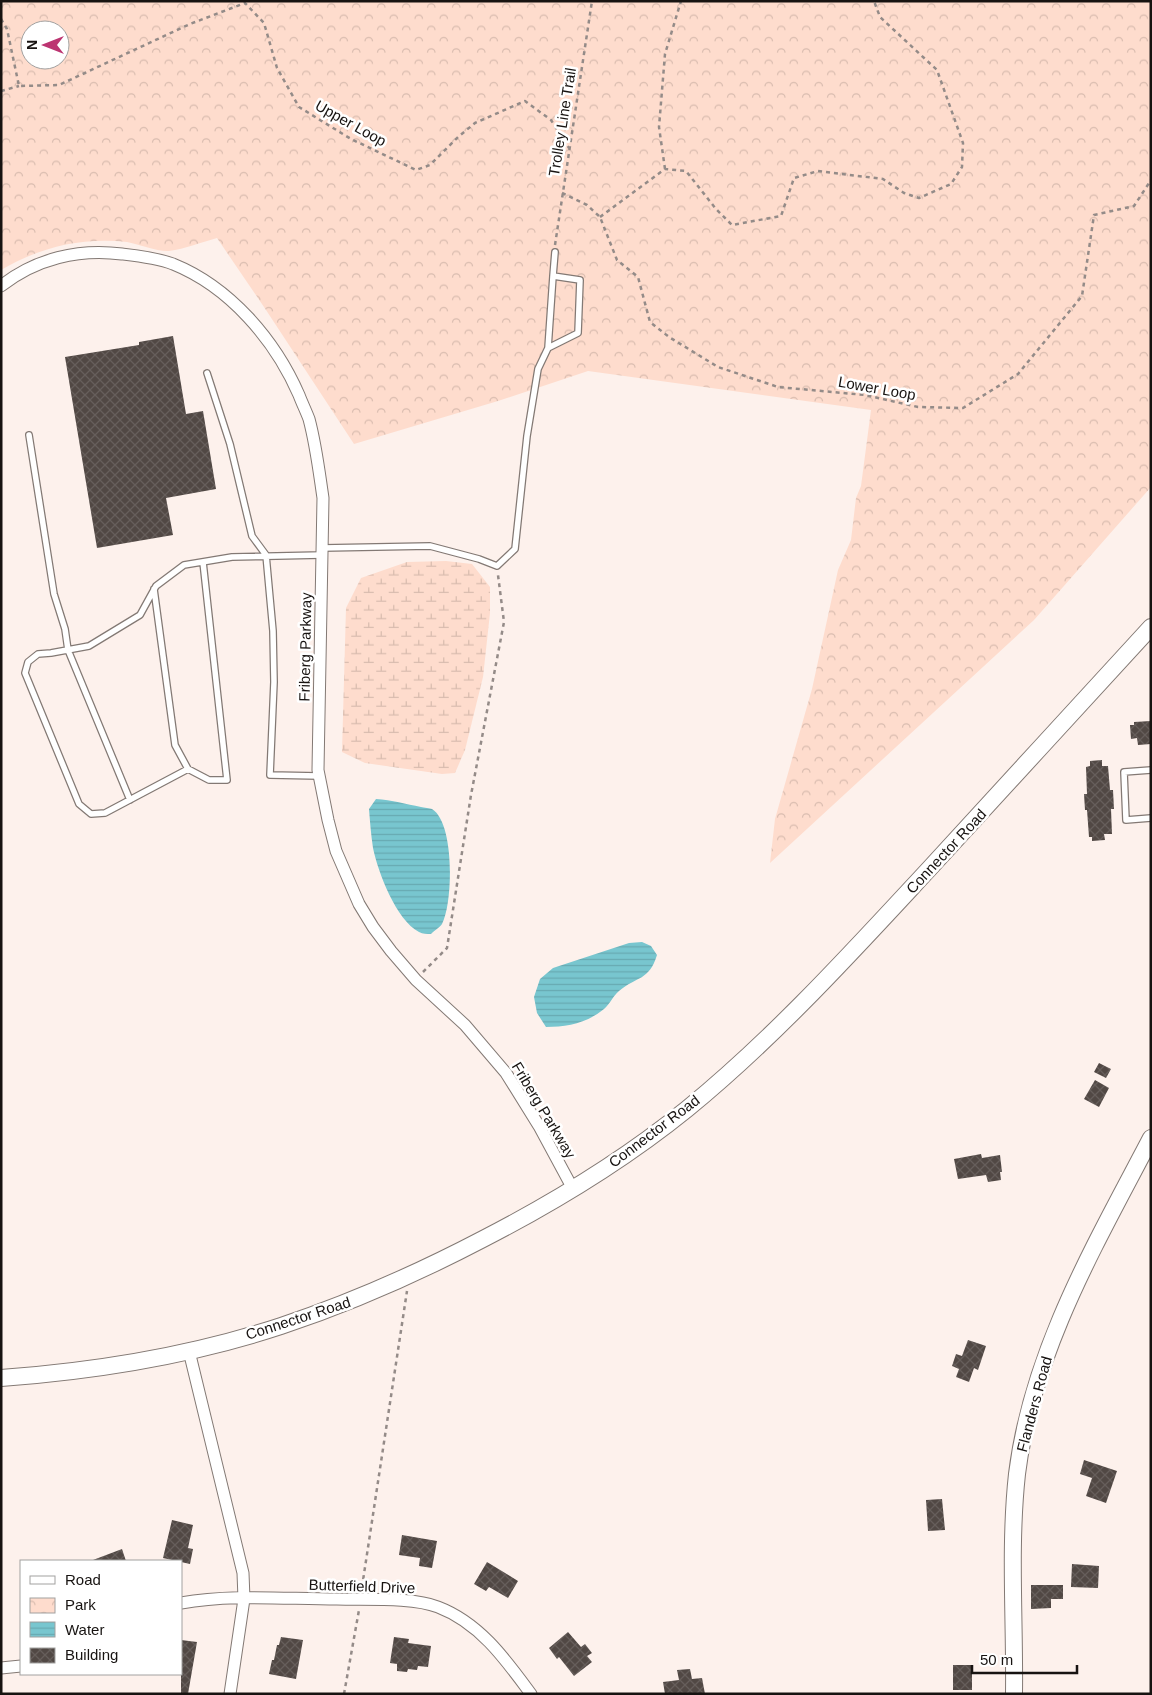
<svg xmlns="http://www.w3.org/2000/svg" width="1152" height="1695" viewBox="0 0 1152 1695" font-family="Arial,sans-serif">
<defs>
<pattern id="wetland-marsh" width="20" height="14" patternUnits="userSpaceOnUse" patternTransform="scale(1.25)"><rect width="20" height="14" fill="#fedccd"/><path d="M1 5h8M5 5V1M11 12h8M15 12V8" fill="none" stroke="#d9bcaf"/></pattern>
<pattern id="park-crowns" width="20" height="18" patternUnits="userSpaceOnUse" patternTransform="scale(1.25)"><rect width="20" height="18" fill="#fedccd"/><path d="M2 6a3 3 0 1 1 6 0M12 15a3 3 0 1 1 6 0" fill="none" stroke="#d9bcaf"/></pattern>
<pattern id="water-rules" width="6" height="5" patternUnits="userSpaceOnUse" patternTransform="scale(1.25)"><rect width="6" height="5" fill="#78c6cf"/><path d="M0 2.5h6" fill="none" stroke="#67a9b1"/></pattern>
<pattern id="building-cross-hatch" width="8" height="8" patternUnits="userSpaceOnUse" patternTransform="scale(1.25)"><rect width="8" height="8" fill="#514844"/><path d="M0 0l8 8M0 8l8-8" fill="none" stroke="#665e5b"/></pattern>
</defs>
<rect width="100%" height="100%" fill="#fdf1ec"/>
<path fill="url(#wetland-marsh)" d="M446,561l26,3 18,23v26l-7,64 -18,73 -10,23 -13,1 -77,-11 -23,-11 4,-144 15,-30 46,-16z"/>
<path fill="url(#park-crowns)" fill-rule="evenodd" d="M1,1h1150v486l-117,133 -264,243 5,-44 37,-130 26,-119 13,-30 5,-42 5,-12 10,-76 -283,-39 -90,30 -144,43 -88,-134 -49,-72c-15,4 -32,11 -48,13 -10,1 -31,-7 -42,-9 -45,-5 -87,5 -126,28zM30,30h30v30h-30z"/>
<path fill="url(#water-rules)" d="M376,799c16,1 30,5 45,8 3,1 9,1 11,2 23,14 21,94 10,115 -2,3 -8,7 -11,10 -4,0 -8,0 -12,-2 -23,-12 -41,-60 -46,-84 -2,-13 -3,-26 -4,-39z
M642,942l9,4 6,9c-8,26 -20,21 -38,36 -6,5 -9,13 -15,18 -17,14 -37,18 -58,18l-9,-14 -3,-16 6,-18 13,-11 76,-25z"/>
<path fill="url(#building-cross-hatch)" d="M173,336l13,78 17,-3 13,78 -50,9 7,37 -76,13 -32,-191 74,-12v-3z
M1151,721v23l-13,1 -1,-7 -6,1 -1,-14h4v-3z
M1102,760v6h6l2,24h3l1,19h-3l1,25h-8l1,6 -13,1v-4h-3l-2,-27h-2l-1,-16h3l-1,-27 4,-1v-5z
M1099,1063l12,6 -5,9 -12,-6z
M1095,1080l14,8 -10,19 -15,-8z
M981,1154l1,4 18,-3 2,17h-2l1,8 -13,2 -2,-7 -28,4 -4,-20z
M968,1340l18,6 -8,24 -4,-2 -5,14 -13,-5 3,-8 -7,-3 4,-12 6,2z
M1084,1460l33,11 -11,32 -20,-7 6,-18 -12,-4z
M942,1499l3,31 -17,1 -2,-31z
M172,1520l21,5 -5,23 5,1 -3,15 -27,-6z
M402,1535l35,6 -5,27 -13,-2 1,-8 -21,-3z
M122,1549l4,12h-33v-1z
M487,1562l31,19 -10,17 -19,-11 -3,4 -12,-7z
M1072,1564l27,2 -1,22 -27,-1z
M1031,1585h32v14h-12v9l-20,1z
M568,1632l13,15 4,-3 7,9 -5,3 5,6 -18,14 -15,-19 -2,2 -8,-11z
M281,1637l22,3 -7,39 -27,-5 3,-14h2l3,-15h2z
M394,1637l15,2 -1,4 23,3 -3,21 -10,-1 -1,4 -9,-1 -1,3 -10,-1v-7l-7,-1z
M181,1640l16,2 -9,52h-7z
M953,1665h19v25h-19z
M690,1669l2,10 10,-1 3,16h-40l-2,-12 16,-2 -2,-10z"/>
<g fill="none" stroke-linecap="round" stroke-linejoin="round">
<defs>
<path id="lane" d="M553,276l2,-24
M207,373l23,71 22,92 14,19 7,76 1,51 -4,93 49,1
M29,435l25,159 11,35 3,21 62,150
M322,548l108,-2 49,13 18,7 18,-17 12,-113 11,-67 10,-21 5,-72 27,4 -2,53 -30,15
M203,562l24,218h-18l-21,-11 -83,44 -14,1 -12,-10 -54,-131 3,-11 10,-8 13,-1 38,-7 51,-31 16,-29 28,-21 48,-8 90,-2
M154,589l21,156 13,24
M1151,770l-27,2 2,48 25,-2"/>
<path id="street" d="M1,286c34,-27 78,-38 121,-32 17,2 35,4 51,10 57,23 102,76 126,131 3,8 7,16 10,24 7,26 10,52 14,79l-5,272 10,50 8,31 23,53 14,23 18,24 25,29 49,45 41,48 33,53 34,63
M189,1351l54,222 1,26 -14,95
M181,1603c51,-9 104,-4 156,-4 27,1 76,-2 101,8 42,16 68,53 93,87
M1,1668l20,-2"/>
<path id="secondary" d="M1,1378c95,-7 189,-22 280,-52 69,-23 137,-53 202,-87 72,-37 141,-79 204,-130 88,-72 165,-157 242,-240 74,-81 148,-161 222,-242
M1014,1694c1,-73 -5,-147 3,-220 15,-122 78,-229 134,-336"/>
</defs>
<use href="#lane" stroke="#837974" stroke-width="8"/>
<use href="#street" stroke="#837974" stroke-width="13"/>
<use href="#secondary" stroke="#837974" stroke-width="18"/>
<path stroke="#948b88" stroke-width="2.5" stroke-dasharray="4 4" stroke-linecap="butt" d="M1,19l6,10 12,57 40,-1 131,-61 55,-21 19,20 13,45 22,39 52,32 65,31 14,-5 28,-28 17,-14 50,-22 26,19 18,28
M1,91l18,-5
M665,169l-6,-42 6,-73 16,-53
M562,193l25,12 13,12 17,43 21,17 12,45 19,15 49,30 60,20 87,8 53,12 45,1 55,-34 64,-78 12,-81 40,-9 17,-26
M600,217l65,-48 21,2 30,38 16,16 49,-9 13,-38 24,-7 65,8 21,14 15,5 32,-14 11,-17 1,-24 -26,-73 -57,-53 -6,-16
M555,245l37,-244
M423,972l24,-24 24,-153 33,-173 -6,-47
M362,1587l45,-296
M344,1694l15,-84"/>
<use href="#lane" stroke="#fff" stroke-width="5.5"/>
<use href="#street" stroke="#fff" stroke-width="11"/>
<use href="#secondary" stroke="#fff" stroke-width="16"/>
</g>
<g text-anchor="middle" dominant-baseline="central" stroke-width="5" stroke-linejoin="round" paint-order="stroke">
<g font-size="15" fill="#171311" stroke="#fff">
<text transform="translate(562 122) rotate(-81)">Trolley Line Trail</text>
<text transform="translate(351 123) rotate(29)">Upper Loop</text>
<text transform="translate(877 388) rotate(10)">Lower Loop</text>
<text transform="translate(305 647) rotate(-89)">Friberg Parkway</text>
<text transform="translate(946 851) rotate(-47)">Connector Road</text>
<text transform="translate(544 1110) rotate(59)">Friberg Parkway</text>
<text transform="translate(654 1131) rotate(-37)">Connector Road</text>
<text transform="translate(298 1318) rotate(-18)">Connector Road</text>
<text transform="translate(1034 1404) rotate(-75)">Flanders Road</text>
<text transform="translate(362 1586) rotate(2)">Butterfield Drive</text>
</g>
</g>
<rect width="1152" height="1695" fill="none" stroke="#171311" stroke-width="5"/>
<rect x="20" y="1560" width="162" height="115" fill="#ffffff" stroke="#a2a1a0"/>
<rect x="30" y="1576" width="25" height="8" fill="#ffffff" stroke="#a2a1a0"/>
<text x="65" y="1585" font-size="15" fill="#171311">Road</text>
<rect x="30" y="1598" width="25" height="15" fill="url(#park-crowns)" stroke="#a2a1a0"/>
<text x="65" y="1610" font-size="15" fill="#171311">Park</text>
<rect x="30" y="1622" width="25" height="15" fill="url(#water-rules)" stroke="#a2a1a0"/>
<text x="65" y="1635" font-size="15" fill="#171311">Water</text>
<rect x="30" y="1648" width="25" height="15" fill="url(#building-cross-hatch)" stroke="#a2a1a0"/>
<text x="65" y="1660" font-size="15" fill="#171311">Building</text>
<g transform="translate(45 45) rotate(270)"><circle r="24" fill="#ffffff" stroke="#a2a1a0"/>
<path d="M0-4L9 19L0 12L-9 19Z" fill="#bc3471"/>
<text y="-8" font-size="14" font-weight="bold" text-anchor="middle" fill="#171311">N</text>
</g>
<path d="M972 1665v8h105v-8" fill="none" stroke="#171311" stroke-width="2.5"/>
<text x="980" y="1665" font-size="15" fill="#171311" stroke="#ffffff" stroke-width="4" paint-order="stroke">50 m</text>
</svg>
